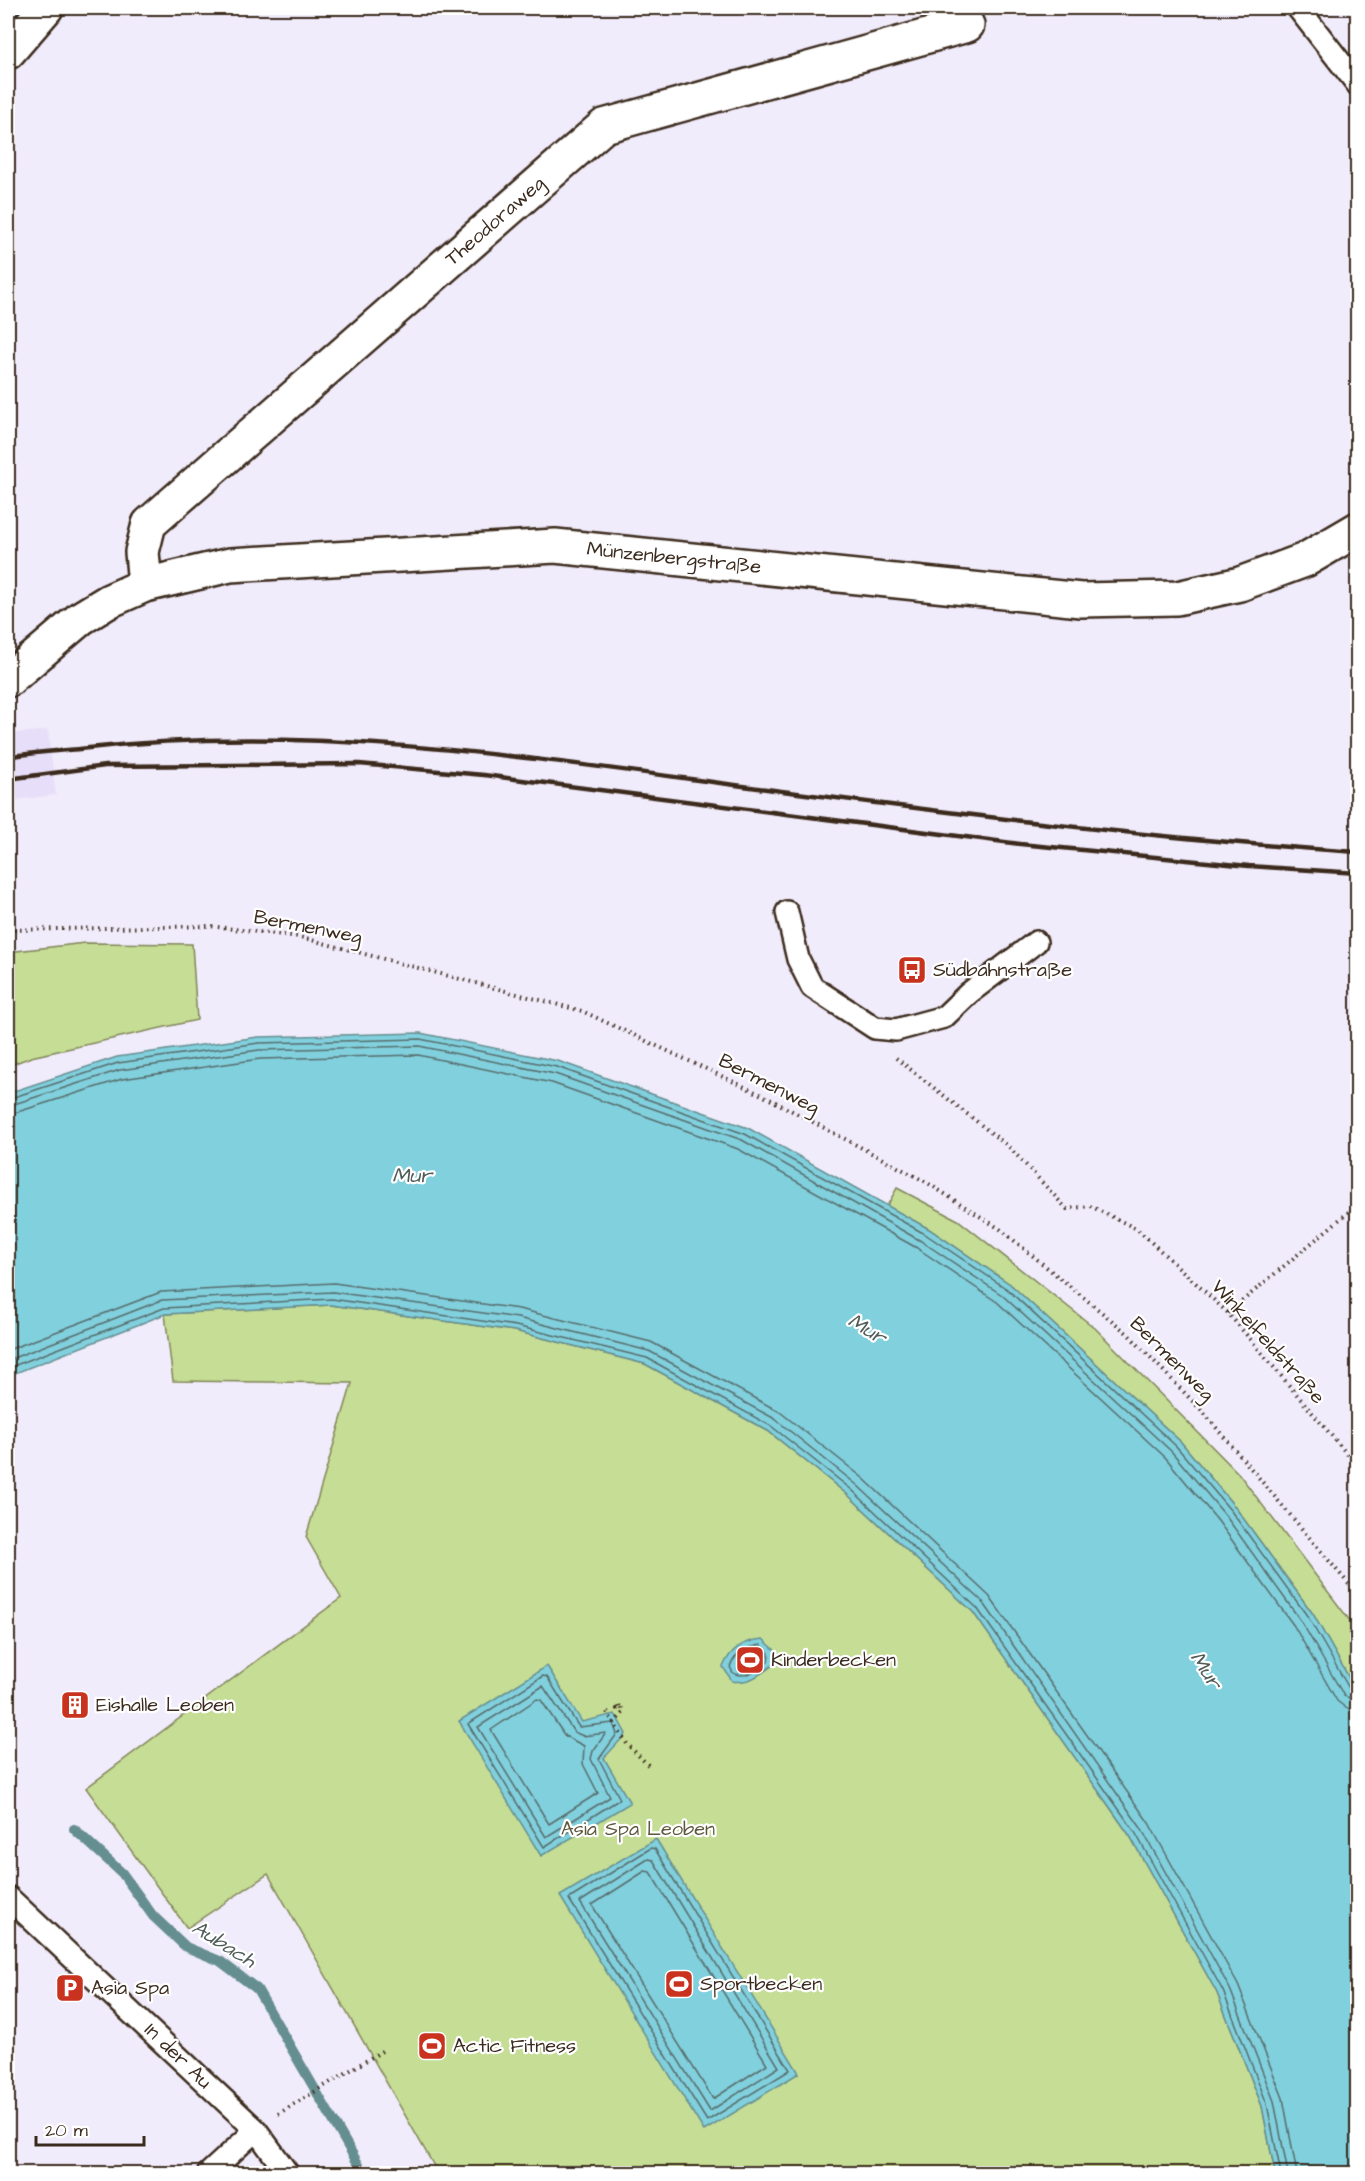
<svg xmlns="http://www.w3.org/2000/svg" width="1365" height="2181" font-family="'Architects Daughter',sans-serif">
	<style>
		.built { fill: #e7dff9 }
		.green { fill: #c5dd94; stroke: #808459; stroke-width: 1.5 }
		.water { fill: #81d0de; stroke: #658e91; stroke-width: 1.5 }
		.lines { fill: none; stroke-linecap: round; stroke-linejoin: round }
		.shore { stroke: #576c6b; stroke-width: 1.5 }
		.stream { stroke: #658e91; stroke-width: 10 }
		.lane-casing { stroke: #3b2a1e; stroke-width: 26 }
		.street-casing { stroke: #3b2a1e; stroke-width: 38 }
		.path { stroke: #3b2a1e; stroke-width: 4; stroke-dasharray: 1.5 4.5; stroke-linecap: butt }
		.lane { stroke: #fff; stroke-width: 21 }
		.street { stroke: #fff; stroke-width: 33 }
		.rail { stroke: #3b2a1e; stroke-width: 4.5 }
		.path-bridge { stroke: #3b2a1e; stroke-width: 4; stroke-dasharray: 1.5 4.5; stroke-linecap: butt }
		.labels { text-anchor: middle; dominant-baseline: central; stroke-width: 4.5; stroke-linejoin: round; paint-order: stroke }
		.street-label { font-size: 20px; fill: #3b2a1e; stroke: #fff }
		.poi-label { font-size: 20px; fill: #3b2a1e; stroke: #fff; text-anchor: start }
		.park-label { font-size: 20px; fill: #5e573c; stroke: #fff }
		.water-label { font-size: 21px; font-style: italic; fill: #505c58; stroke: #fff }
	</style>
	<rect width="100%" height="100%" fill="#f1ecfb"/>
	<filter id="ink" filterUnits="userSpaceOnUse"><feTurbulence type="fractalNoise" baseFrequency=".0167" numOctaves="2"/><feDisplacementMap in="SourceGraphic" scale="12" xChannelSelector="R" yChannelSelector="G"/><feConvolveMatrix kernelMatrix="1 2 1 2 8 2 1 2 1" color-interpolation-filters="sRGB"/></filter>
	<g filter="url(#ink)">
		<path class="built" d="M48,730l8,65 -48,6v-67z"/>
		<path class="green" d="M85,943l107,1 5,76 -166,37 -23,9v-114z
			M897,1188l61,32 137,108 144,146 118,156v62l-44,-78 -78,-107 -54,-65 -171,-158 -81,-55 -42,-23z
			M331,1305l184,26 130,33 123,67 80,64 125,117 157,224 87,157 45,113 13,67h-837l-170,-299 -81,54 -101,-140 255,-190 -35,-61 46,-154 -179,-2 -8,-67z"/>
		<path class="water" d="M420,1033l138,28 190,67 181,101 81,55 171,158 54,65 78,107 44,78v481h-82l-13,-67 -45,-113 -87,-157 -157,-224 -125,-117 -80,-64 -123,-67 -130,-33 -184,-26 -166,9 -157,62v-283l109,-36 141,-20z
			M763,1639l13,12 -2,13c-13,10 -25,20 -42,17l-9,-14c8,-19 21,-26 40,-28z
			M547,1666l35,56 33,-8 11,20 -22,24 26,45 -89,53 -82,-135z
			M656,1839l143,234 -95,58 -144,-235z"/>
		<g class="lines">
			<path class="shore" d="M8,1099l110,-36 141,-20 161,-4 137,28 188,67 180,100 82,55 169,157 55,65 77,106 42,73 8,4
				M8,1106l112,-36 139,-20 160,-4 136,28 187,66 179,101 81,54 169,156 54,64 76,106 43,75 14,5
				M8,1115l114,-36 138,-20 158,-4 134,28 186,66 179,99 80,54 168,155 53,64 76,105 43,75 9,7 12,2
				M8,1350l153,-58 173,-9 185,26 132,33 129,70 83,66 126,118 160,227 89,162 45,113 14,76
				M8,1360l154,-60 171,-8 185,26 131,33 126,68 82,66 126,117 158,226 89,161 44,112 14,73
				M8,1368l156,-60 168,-9 184,27 131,32 124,68 81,64 125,118 158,224 88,159 44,113 14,70
				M761,1645l8,8 -1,9c-11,8 -22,17 -35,11l-3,-6c5,-14 17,-20 31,-22z
				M543,1676l4,1 32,50 34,-4 4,11 -18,25 21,40 -76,48 -76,-123z
				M543,1686l31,46 9,4 23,-3 -13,18 -2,8 19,38 -64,40 -68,-110z
				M537,1699l4,1 24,36 19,10 -1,18 15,29 -49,31 -58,-94z
				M651,1848l4,1 135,221 -83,51 -138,-222z
				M648,1859l5,1 126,207 -69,44 -130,-209z
				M645,1871l5,1 117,192 -54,35 -121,-194z"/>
			<path class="stream" d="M74,1829l48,44 31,43 33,31 34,14 37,28 107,185"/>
			<g class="lane-casing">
				<path id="lane" d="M1298,8l60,77
					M787,912l11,47 14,28 63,41 21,2 48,-13 25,-24 67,-51
					M8,1897l248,233 32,44
					M208,2174l48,-44"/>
			</g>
			<g class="street-casing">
				<path id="street" d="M8,52l38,-44
					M145,585l-3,-33 7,-28 455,-398 363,-101
					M8,680l73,-62 28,-17 36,-16 85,-20 325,-19 526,54 96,-2 63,-14 65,-24 53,-31"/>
			</g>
			<path class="path" d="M8,930l201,-4 91,11 282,74 180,84 164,87 74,47 127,104 76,79 155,183
				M896,1058l113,89 58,62 23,-3 47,23 91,84 130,154
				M1228,1313l130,-109
				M607,1712l20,32 21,21
				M614,1723l10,-11 -3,-5 -4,2 4,2
				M278,2114l104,-63"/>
			<use href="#lane" class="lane"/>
			<use href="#street" class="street"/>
			<path class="rail" d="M8,757c26,-5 54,-6 81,-9 211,-24 422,7 631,35 212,28 424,55 638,69
				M8,779l97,-13 254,-2 125,11 536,69 229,22 109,7"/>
			<path class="path-bridge" d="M619,1706l2,5"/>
		</g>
	</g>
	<defs>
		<g id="bus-square" transform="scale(1.5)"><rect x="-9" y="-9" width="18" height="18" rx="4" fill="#c8321e" stroke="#fff"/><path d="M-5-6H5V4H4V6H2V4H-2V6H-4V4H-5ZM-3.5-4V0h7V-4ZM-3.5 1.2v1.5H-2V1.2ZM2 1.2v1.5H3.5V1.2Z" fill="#fff"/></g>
		<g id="stadium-square" transform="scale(1.5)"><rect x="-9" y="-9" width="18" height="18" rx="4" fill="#c8321e" stroke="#fff"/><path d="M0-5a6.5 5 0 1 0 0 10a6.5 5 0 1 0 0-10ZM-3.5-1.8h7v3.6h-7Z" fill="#fff"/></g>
		<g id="building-square" transform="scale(1.5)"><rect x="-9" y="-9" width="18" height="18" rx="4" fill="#c8321e" stroke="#fff"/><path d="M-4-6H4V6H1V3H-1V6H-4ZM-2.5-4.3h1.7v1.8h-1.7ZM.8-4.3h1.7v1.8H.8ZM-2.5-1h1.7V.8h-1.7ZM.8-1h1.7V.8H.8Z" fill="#fff"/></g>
		<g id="parking-square" transform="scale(1.5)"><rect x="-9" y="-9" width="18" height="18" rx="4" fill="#c8321e" stroke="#fff"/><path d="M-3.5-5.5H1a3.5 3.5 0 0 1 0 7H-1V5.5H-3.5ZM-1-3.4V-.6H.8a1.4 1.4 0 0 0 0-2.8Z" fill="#fff"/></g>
	</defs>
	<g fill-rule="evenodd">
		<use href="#bus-square" x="912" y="970"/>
		<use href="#stadium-square" x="750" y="1660"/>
		<use href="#building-square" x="75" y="1705"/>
		<use href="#stadium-square" x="679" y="1984"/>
		<use href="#parking-square" x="70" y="1988"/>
		<use href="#stadium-square" x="432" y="2046"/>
	</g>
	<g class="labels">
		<g class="street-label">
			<text transform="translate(495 221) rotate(-41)">Theodoraweg</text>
			<text transform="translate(674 558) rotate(6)">Münzenbergstraße</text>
			<text transform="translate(308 927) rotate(11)">Bermenweg</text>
			<text transform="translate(769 1084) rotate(27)">Bermenweg</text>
			<text transform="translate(1268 1342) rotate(48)">Winkelfeldstraße</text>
			<text transform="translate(1172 1359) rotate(45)">Bermenweg</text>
			<text transform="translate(178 2056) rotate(44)">In der Au</text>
		</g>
		<g class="poi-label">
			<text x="933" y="970">Südbahnstraße</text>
			<text x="771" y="1660">Kinderbecken</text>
			<text x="96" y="1705">Eishalle Leoben</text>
			<text x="700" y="1984">Sportbecken</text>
			<text x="91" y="1988">Asia Spa</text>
			<text x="453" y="2046">Actic Fitness</text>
		</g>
		<g class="park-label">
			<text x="638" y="1829">Asia Spa Leoben</text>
		</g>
		<g class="water-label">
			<text x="412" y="1175">Mur</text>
			<text transform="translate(867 1329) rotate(31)">Mur</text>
			<text transform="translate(1206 1670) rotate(57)">Mur</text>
			<text transform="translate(224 1944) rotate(32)">Aubach</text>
		</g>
	</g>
	<rect width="1365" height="2181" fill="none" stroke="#fff" stroke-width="30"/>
	<rect x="15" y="15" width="1335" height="2151" fill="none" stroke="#3b2a1e" stroke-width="2" filter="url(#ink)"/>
	<path d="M36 2136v9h108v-9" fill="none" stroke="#3b2a1e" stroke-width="3"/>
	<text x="45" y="2136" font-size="18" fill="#3b2a1e" stroke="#ffffff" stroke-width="4.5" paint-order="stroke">20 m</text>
</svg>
